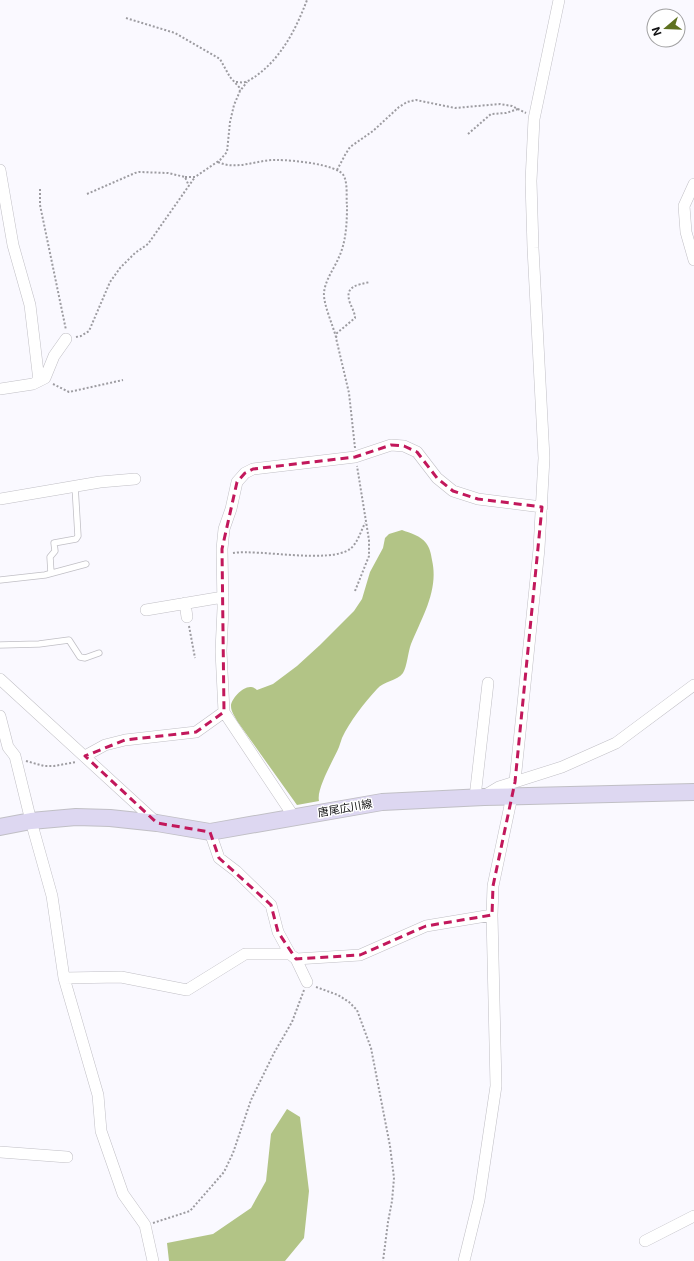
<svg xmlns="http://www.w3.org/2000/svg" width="694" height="1261" font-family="Inter,'Noto Sans JP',sans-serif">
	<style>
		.water { fill: #b2c486 }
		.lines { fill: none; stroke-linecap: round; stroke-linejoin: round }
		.lane-casing { stroke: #c0bfc5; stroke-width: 7 }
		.street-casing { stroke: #c0bfc5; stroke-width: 12 }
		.secondary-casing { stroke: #c0bfc5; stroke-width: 18 }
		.path { stroke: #9d9ca1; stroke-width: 2; stroke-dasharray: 2 2; stroke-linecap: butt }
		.lane { stroke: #fff; stroke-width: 5.5 }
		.street { stroke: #fff; stroke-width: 11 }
		.secondary { stroke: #ddd7f1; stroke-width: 16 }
		.marked { fill: none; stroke: #c2185b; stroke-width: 3; stroke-dasharray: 8 5; stroke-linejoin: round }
		.labels { text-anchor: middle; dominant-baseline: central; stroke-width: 3; stroke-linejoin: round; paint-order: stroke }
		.street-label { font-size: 11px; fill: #111113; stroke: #fff }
	</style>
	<rect width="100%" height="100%" fill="#faf9ff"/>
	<path class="water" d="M402,530c8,3 19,6 24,13 4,5 5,11 6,17 7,30 -10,57 -21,84 -3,8 -4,23 -8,29 -6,8 -19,8 -26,16 -13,14 -27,32 -35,49 -1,3 -2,6 -3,9 -5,12 -23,42 -20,54l-22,4 -60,-84c-2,-5 -6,-9 -6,-15 0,-7 12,-20 20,-19 3,0 4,2 6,3l16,-6 24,-18 23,-21 34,-34 8,-12 8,-27 13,-24 2,-10 4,-4z
		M287,1109l13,8 9,74 -5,47 -19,23h-116l-2,-18 46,-9 38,-26 15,-27 5,-47z"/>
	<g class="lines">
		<g class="lane-casing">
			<path id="lane" d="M51,573l-1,-16 5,-6 -1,-8 22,-4 2,-3 -3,-50
				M0,580l45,-5 41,-11
				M0,645l39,-1 30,-4 11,17 5,1 14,-5"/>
		</g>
		<g class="street-casing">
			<path id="street" d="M0,170l13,75 17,60 9,76
				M694,184l-10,22 2,26 8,28
				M0,389l33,-5 12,-6 9,-22 12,-17
				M0,499l100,-17 35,-3
				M185,603l2,14
				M146,610l77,-13
				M0,679l157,144
				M0,716l8,31 7,9 16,65 21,75 12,82 34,117 3,36 22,63 22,31 8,36
				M85,756l20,-11 20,-5 71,-8 28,-20
				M515,781l24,-232 5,-91 -11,-210 -2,-67 3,-62 25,-119
				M484,796l15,-9 63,-20 54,-24 78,-58
				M475,797l13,-114
				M294,817l-70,-105 -3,-61 2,-43 -1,-59 2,-20 7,-20 6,-27 8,-9 8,-4 102,-12 36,-12 13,1 13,6 20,26 16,13 25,8 64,8
				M210,832l9,26 17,13 35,34 7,27 12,22 6,5 11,23
				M296,959l64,-4 66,-29 66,-11
				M64,978l57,-1 66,13 58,-36h45
				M0,1152l67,5
				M645,1241l49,-25
				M464,1261l15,-61 17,-114 -4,-171 1,-29 19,-90"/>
		</g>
		<g class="secondary-casing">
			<path id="secondary" d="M0,827l31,-6 45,-4 34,1 47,5 53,9 172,-30 102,-5 210,-5"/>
		</g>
		<path class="path" d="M126,18l49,15 45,26 10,18 9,10 1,4
			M236,82c3,0 6,1 9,0 4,-1 8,-4 11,-6 26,-19 40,-47 51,-76
			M468,134l23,-20 15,-1 12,-4
			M218,162c19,9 40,-3 60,-2 13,0 60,4 66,16 4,9 2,21 3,30 0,17 -1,36 -8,51 -5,12 -14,23 -15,36 -1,10 9,33 12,44
			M337,170l8,-15 5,-8 23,-16 26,-24 8,-5 9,-2 39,8 45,-4 12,2 14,7
			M185,177h10l25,-17 7,-8 3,-30 4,-17 6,-14 7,-9
			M40,189v16l26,125
			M87,194l48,-21 4,-1 29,1 17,4 4,9
			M76,337l5,-1 8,-5 21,-49 10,-14 15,-15 13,-9 47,-67
			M53,384l16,8 54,-12
			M355,448l-6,-55 -13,-55 1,-5 18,-15c0,-5 -3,-10 -5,-15 -6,-17 7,-18 20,-21
			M233,553c27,-4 96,11 117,-4 7,-5 11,-18 15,-26
			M355,591l14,-35v-16l-12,-74
			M189,626l6,32
			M26,761l18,5h10l22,-4
			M316,987l22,8 11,7 8,8 14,38 19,98 4,32 -2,23 -4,21 -5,39
			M153,1223l37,-12 34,-39 9,-19 18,-53 23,-47 18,-31 12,-32"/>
		<use href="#lane" class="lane"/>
		<use href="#street" class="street"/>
		<use href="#secondary" class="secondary"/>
	</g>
	<path class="marked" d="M391,445l13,1 13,6 20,26 16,13 25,8 64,8 -27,275 -22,104 -1,29 -66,11 -66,29 -64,4 -18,-27 -7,-27 -52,-47 -9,-26 -53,-9 -72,-67 40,-16 71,-8 28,-20 -2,-163 15,-67 8,-9 8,-4 102,-12z"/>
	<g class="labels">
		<g class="street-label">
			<text transform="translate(345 808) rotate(-10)">唐尾広川線</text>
		</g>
	</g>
	<g transform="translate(666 28) rotate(251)"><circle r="19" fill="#ffffff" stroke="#a0a0a1"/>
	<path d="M0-3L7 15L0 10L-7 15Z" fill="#5e711f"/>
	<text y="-6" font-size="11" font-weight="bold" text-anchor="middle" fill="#111113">N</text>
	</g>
</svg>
